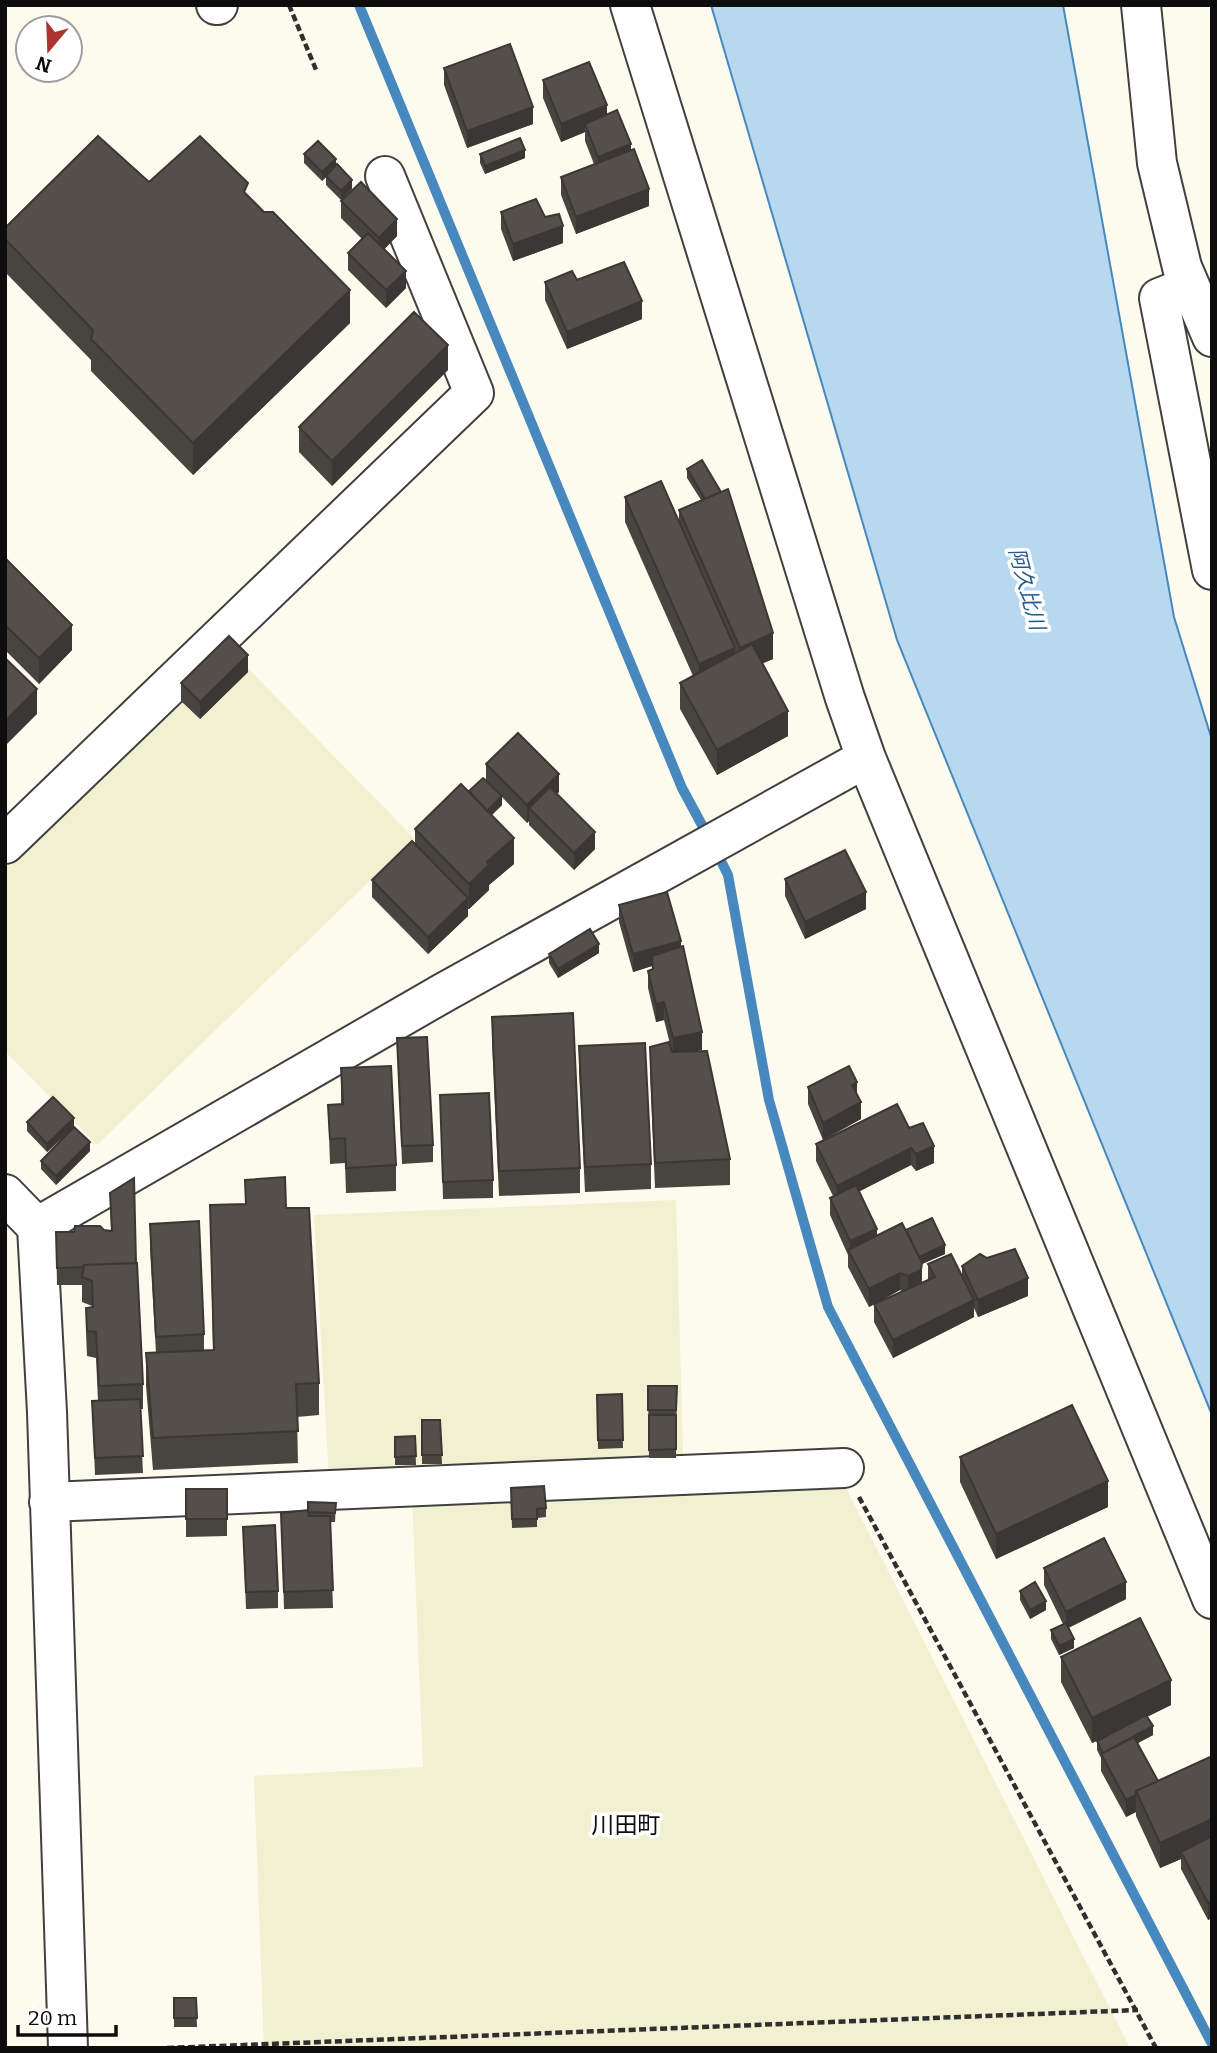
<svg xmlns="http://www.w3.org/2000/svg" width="1217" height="2053" font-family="Bitter,'Noto Sans JP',serif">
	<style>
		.farmland { fill: #f1f0d1 }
		.water { fill: #b8d8ef; stroke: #4789bf; stroke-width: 2 }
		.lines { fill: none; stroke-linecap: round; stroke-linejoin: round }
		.stream { stroke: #4789bf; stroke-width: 10 }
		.minor-casing { stroke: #404040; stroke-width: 42 }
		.path { stroke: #2f2f2f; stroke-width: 4.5; stroke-dasharray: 7 3.5; stroke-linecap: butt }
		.minor { stroke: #fff; stroke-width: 38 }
		.wall { fill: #484440 }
		.shaded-wall { fill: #3b3734 }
		.building { fill: #544f4a; stroke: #3b3734; stroke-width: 2 }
		.labels { text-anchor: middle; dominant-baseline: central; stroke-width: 7; stroke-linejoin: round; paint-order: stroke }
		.water-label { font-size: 21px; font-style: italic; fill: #235b91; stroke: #fff }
		.quarter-label { font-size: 23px; fill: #0d0d0d; stroke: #fff }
	</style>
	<rect width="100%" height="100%" fill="#fdfbee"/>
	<path class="farmland" d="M230,650l184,188 -317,307 -92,-94v-184z
		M676,1200l8,286 157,-8 289,570h-866l-10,-272 169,-9 -11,-271 -82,1 -16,-282z"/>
	<path class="water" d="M711,5h352l111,612 38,123v675l-315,-775z"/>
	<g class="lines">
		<path class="stream" d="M359,5l323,783 27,50
			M716,851l12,24 41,225 59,207 384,737"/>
		<g class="minor-casing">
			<path id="minor" d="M216,5h2
				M630,5l215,693 21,60 346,841
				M1141,5l16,158 25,104 30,70
				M1189,286l-30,12 53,272
				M5,844l469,-451 -89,-217
				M5,1194l32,33
				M49,1502l795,-34
				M68,2048l-21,-636 -10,-185 406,-234 423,-235"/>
		</g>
		<path class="path" d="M289,5l28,67
			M859,1497l297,551
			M167,2048l971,-38"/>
		<use href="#minor" class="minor"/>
	</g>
	<path class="wall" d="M444,68l89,56 -66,24 -23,-63z
		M543,80l64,34 24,36 18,56 -73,28 -15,-39v-18l33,-13 -9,-23v-9l-24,10 -18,-44z
		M304,154l32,12 16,23 -11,11 -15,-15v-8l-4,4 -18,-18z
		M480,154l45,4 -40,16 -5,-11z
		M149,182l99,13 102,128 -157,152 -102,-104v-11l-86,-88v-44z
		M341,201l56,35 -13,13 22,39 -20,20 -38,-38v-17l14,-14 -21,-21z
		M501,212l44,5 18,26 -50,18 -12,-32z
		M577,280l65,39 -75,30 -22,-49v-18z
		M448,370l-116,116 -33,-34v-25z
		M702,460l71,199 -11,4 26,73 -71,39 -37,-66v-26l13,-7 -68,-154v-25l54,25v-12l22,-10 -14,-22v-9z
		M5,558l67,92 -33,34 -34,-34z
		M248,672l-48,47 -19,-18v-18z
		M486,764l73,28 -2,1 38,56 -21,21 -45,-45v-4l-2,2 -25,-26v8l-11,10 23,49 -25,21v5l-20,19h-1v7l-40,38 -56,-57v-17l43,-37v-14l54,-38 17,-10z
		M785,879l81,30 -61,30 -20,-43z
		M619,905l62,41 21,104 -8,1 36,108v26l-75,3 -5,-116v-25l22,5 -8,-32 -8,2 -8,-34v-17l4,-1v-4l-19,6 -14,-50z
		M599,953l-41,25 -9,-15v-9z
		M492,1017l88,151v25l-81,3 -7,-154z
		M397,1038l36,107v17l-31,2z
		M579,1046l72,118v25l-66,3 -6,-121z
		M341,1068l55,97v26l-50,2 -1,-30 -15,1 -2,-59 13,-1z
		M808,1087l49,6 4,26 -38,21 -15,-36z
		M440,1095l53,85v18l-50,1z
		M27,1122l47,5 -27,25 -20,-21z
		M909,1128l25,35 -18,8 -5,-6 -52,26 18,44 29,-4 39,23 -23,10 -1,20 7,-3v-17l34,11v-9l66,30 -50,21 -4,-9v9l-81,41 -19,-36v-18l29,-12 -3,-2 -31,17 -21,-40v-12l-18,-40v-17l3,-2 -17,-35v-17z
		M90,1151l-34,34 -15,-16v-8z
		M245,1180l41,28 33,175v32l-22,2 1,46 -145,7 -7,-84v-33h10l-6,-104v-25l54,110v16h9l-3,-145 35,-1z
		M110,1193l26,70 7,121v25h-3l3,64 -48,2 -3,-74h6l-2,-43 -9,-2 -1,-23v-25l6,-1v-1l-10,-4v-17h-25l-1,-53 55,-2z
		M648,1386h29l-1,72h-27z
		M622,1394l1,54 -25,1 -1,-54z
		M422,1420h18l2,44h-20z
		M415,1436l1,29h-21v-28z
		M960,1457l148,50 -112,52 -36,-77z
		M511,1488l35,20v9l-9,1v9l-25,1z
		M186,1489h41v47l-41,1z
		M336,1503l-1,19h-5l3,86 -49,1 -3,-96 27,-3z
		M243,1527l35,64v17l-32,1z
		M1044,1568l82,31 -58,29 6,20 -15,7 -8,-16v-9l12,-6 -19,-39z
		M1020,1591l26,19 -16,9 -10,-19z
		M1061,1657l110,48 -24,12 6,18 -16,8 21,38 54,-25v162l-4,2 -27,-51v-10l-21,9 -24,-52v-4l-10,5 -25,-46v-13l-4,-8v-9l6,-3 -11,5 -31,-61z
		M174,1998h22l1,29h-23z"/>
	<path class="shaded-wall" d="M607,105v18l-22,1v8l-24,10v-18z
		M533,107v17l-66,24v-17z
		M631,144v17l-33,13v-17z
		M525,150v8l-40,16v-8z
		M336,159v8l-14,14v-9z
		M352,180v9l-11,11v-9z
		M649,189v17l-73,28v-17z
		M397,219v17l-18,19v-17z
		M563,226v17l-50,18v-17z
		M406,271v17l-20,20v-18z
		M350,290v33l-157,152v-32z
		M642,301v18l-75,30v-17z
		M448,345v25l-116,116v-25z
		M72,625v25l-33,34v-26z
		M773,633v26l-33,14v-25z
		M735,648v26l-36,16v-26z
		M248,655v17l-48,47v-17z
		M37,689v25l-32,32v-25z
		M788,711v25l-71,39v-25z
		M559,774v18l-23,22 -7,-6v13l-2,2v-18z
		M502,796v9l-15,15v-9z
		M595,832v17l-21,21v-17z
		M514,838v26l-25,21v5l-20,19v-25l18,-22z
		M866,892v17l-61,30v-17z
		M468,898v18l-40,38v-17z
		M681,941v17l-29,-2v10l-19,6v-18z
		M599,944v9l-41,25v-9z
		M664,1002v18l-8,2v-18z
		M702,1032v18l-29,6v-18z
		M857,1082v17l-5,-14z
		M861,1102v17l-38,21v-17z
		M74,1118v9l-27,25v-8z
		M90,1142v9l-34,34v-9z
		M934,1146v17l-18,8v-17z
		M911,1148v17l-74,38v-17z
		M877,1229v17l-27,7v-12z
		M945,1245v9l-23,10v16l-1,7 -13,7v-18l10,-19z
		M900,1273v17l-31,17v-18z
		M1028,1278v18l-50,21v-17z
		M974,1300v17l-81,41v-18z
		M1108,1481v26l-112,52v-25z
		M1126,1582v17l-60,30v-17z
		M1046,1601v9l-16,9v-9z
		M1074,1639v9l-15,7v-9z
		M1171,1680v25l-79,38v-25z
		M1153,1726v9l-48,26 -2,-8z
		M1136,1795v17l-10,5v-17z
		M1212,1819v25l-31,8v7l-21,9v-25z
		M1212,1900v18l-4,2v-17z"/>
	<path class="building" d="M510,44l23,63 -66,24 -23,-63z
		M589,62l18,43 -46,19 -18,-44z
		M617,110l14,34 -33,13 -13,-33z
		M98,136l51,46 51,-46 48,47 -4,9 20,20h9l77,78 -157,153 -102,-104 2,-9 -88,-91v-11z
		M520,138l5,12 -40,16 -5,-12z
		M318,141l18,18 -14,13 -18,-18z
		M634,149l15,40 -73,28 -15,-40z
		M337,164l15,16 -11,11 -15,-15z
		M361,182l36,37 -18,19 -38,-37z
		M536,199l9,18 14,-3 4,12 -50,18 -12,-32z
		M368,233l38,38 -20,19 -38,-37z
		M624,262l18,39 -75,31 -22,-50 27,-11 5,9z
		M414,312l34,33 -116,116 -33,-34z
		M702,460l19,32 -16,7 -18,-30z
		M661,481l74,167 -36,16 -74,-167z
		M728,489l45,144 -33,15 -61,-138z
		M5,558l67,67 -33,33 -34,-33z
		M229,636l19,19 -48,47 -19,-19z
		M752,644l36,67 -71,39 -37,-67z
		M5,658l32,31 -32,32z
		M518,733l41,41 -32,31 -41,-41z
		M483,778l19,18 -15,15 -18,-20z
		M461,784l53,54 -27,24 2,3 -20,19 -54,-55z
		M550,787l45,45 -21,21 -45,-45z
		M412,841l56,57 -40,39 -56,-57z
		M845,850l21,42 -61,30 -20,-43z
		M667,892l14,49 -48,13 -14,-49z
		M590,929l9,15 -41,25 -9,-15z
		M683,946l19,86 -29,6 -9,-36 -8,2 -8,-33 5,-2 -1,-13z
		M573,1013l7,155 -81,3 -7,-154z
		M427,1037l6,108 -31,1 -5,-108z
		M669,1042l3,10 35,-1 23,108 -75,4 -5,-116z
		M645,1043l6,121 -66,3 -6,-121z
		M391,1066l5,99 -50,3 -1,-30 -15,1 -2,-34 15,-1 -2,-36z
		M849,1066l8,16 -5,3 9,17 -38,21 -15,-36z
		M489,1093l4,87 -50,2 -3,-87z
		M53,1097l21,21 -27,26 -20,-22z
		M897,1104l12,24 14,-5 11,23 -18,8 -5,-6 -74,38 -21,-42z
		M74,1127l16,15 -34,34 -15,-15z
		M285,1177l1,31h23l10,175 -23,1 2,47 -145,7 -7,-85 68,-3 -4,-145 36,-1 -1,-24z
		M134,1178l2,85 -52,2 -1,2 -26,1 -1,-36h18l1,-6h25l4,4 8,1 -2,-38z
		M856,1185l21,44 -27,12 -20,-43z
		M932,1218l13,27 -26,12 -13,-27z
		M199,1221l5,113 -48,3 -6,-113z
		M902,1223l20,40 -1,7 -13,6 -8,-3 -31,16 -21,-39z
		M1015,1249l13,29 -50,22 -16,-34 18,-12 7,4z
		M951,1254l23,46 -81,40 -19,-36 61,-27 -7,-13z
		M137,1263l6,121 -44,2 -3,-54 -9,-1 -1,-23 7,-1 -1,-26 -10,-4 2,-12z
		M648,1386h29l-1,24h-28z
		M622,1394l1,46h-25l-1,-45z
		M140,1399l3,57 -48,2 -3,-57z
		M1072,1405l36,76 -112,53 -36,-77z
		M649,1415h27v34l-27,1z
		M422,1420h18l2,35h-20z
		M415,1436l1,20 -21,1v-20z
		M544,1486l2,22 -9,1v10h-25l-1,-31z
		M186,1489h41v30h-41z
		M308,1502l28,1 -1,10 -27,-1z
		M308,1510l1,6h21l3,74 -49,2 -3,-79z
		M275,1525l3,66 -32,1 -3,-65z
		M1104,1538l22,44 -60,30 -22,-44z
		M1035,1582l11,19 -16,9 -10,-19z
		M1140,1618l31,62 -79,38 -31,-61z
		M1066,1623l8,16 -15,7 -8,-16z
		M1146,1715l7,11 -50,27 -6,-12z
		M1134,1737l24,44 -22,10v4l-10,5 -25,-46z
		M1212,1756v63l-52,24 -24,-52z
		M1212,1836v64l-4,3 -27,-51z
		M174,1998h22l1,20h-23z"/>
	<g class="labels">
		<g class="water-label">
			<text transform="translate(1027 589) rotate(75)">阿久比川</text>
		</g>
		<g class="quarter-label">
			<text x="626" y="1825">川田町</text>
		</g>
	</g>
	<rect width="1217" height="2053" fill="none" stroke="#0d0d0d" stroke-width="14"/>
	<g transform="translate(49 49) rotate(199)"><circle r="33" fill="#ffffff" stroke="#9e9e9e" stroke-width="2"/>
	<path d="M0-5L12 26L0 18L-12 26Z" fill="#ae3434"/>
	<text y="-10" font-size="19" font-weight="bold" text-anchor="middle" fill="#0d0d0d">N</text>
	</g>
	<path d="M18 2025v10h98v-10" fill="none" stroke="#0d0d0d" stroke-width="3.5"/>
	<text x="28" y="2025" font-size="21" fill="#0d0d0d" stroke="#ffffff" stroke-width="5" paint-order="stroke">20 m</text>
</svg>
